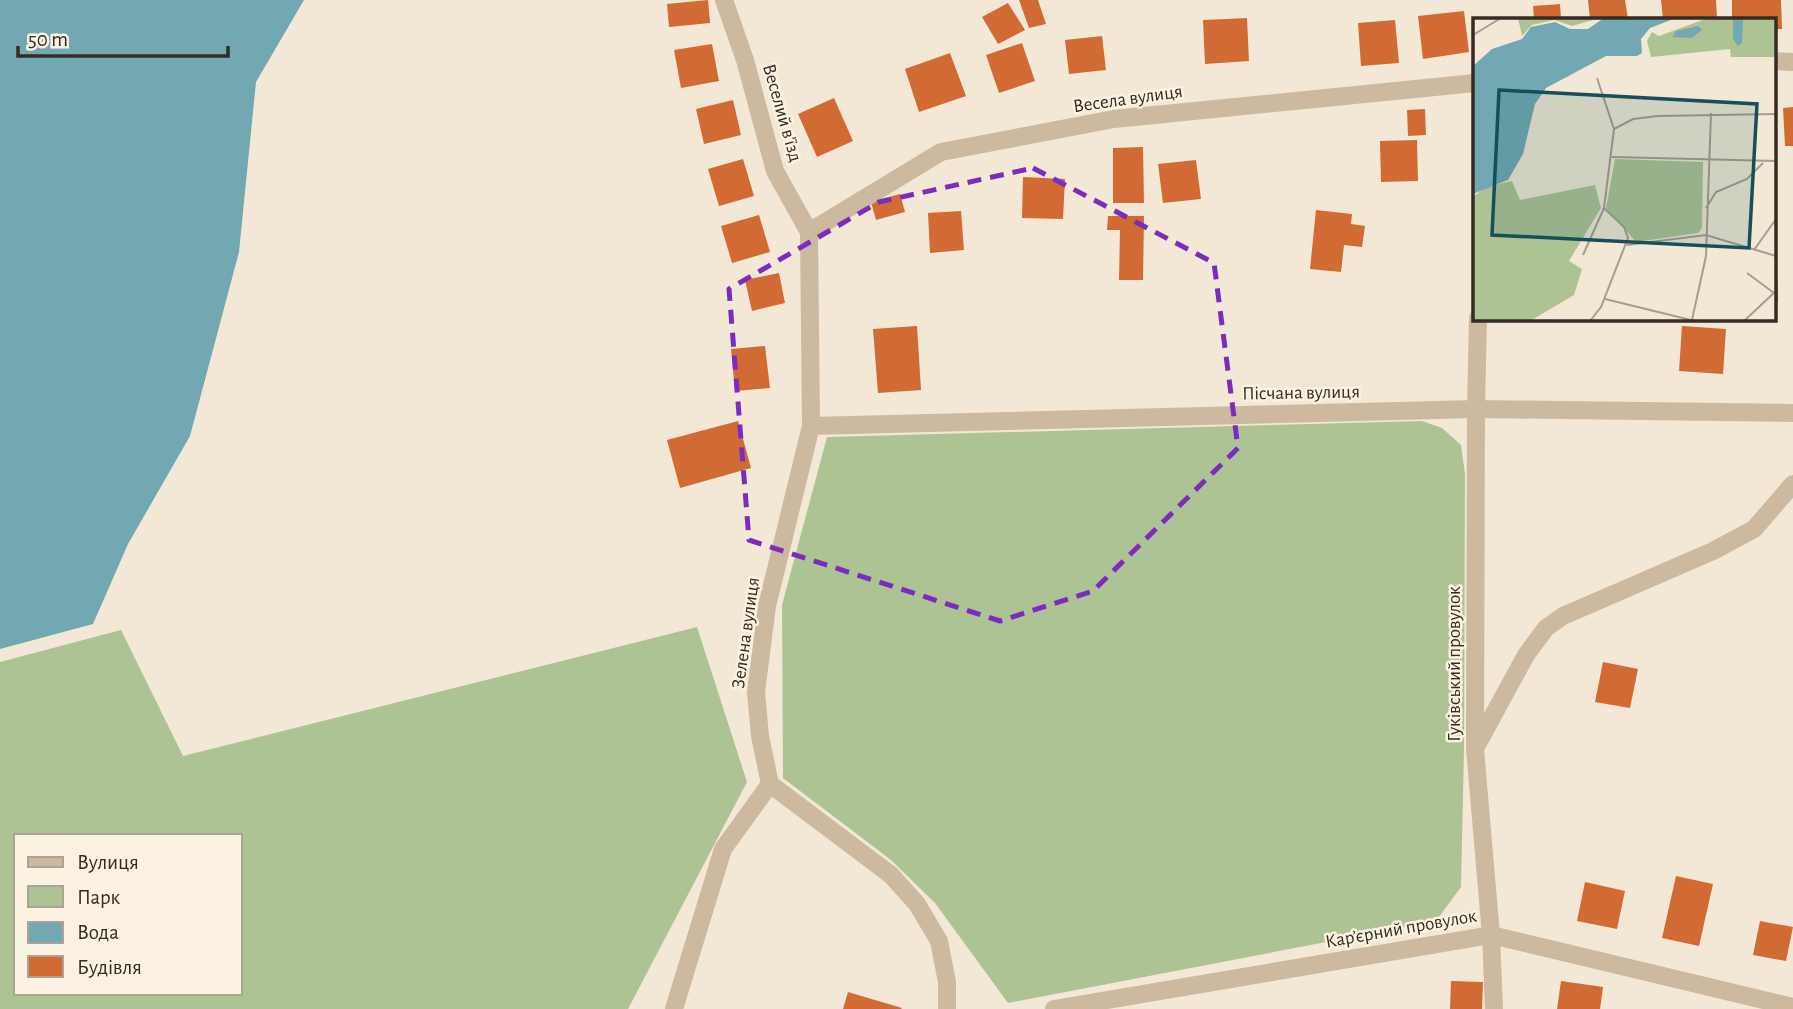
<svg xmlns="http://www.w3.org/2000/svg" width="1793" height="1009" font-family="'Alegreya Sans',sans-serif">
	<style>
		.green { fill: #aec394; fill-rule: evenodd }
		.water { fill: #71a8b2 }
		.building { fill: #d26b33 }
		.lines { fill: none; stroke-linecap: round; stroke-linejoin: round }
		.minor { stroke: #ccb9a0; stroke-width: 18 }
		.marked { fill: none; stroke: #7b2cbf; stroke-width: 5; stroke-dasharray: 14 9; stroke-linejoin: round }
		.labels { text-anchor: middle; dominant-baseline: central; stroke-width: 5; stroke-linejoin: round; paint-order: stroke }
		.street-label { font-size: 19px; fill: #352b24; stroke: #fbf2e1 }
		.inset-road { fill: none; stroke: #a79c8e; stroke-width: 2 }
		.view { fill: #164e59; fill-opacity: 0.15; stroke: #164e59; stroke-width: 3.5 }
		.inset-edge { fill: none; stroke: #352b24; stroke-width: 3.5 }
	</style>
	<rect width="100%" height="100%" fill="#f3e8d5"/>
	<path class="green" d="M1422,421l20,7 19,17 4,29 -1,275 -3,138 -25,34 -428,82 -73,-100 -44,-43 -108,-82 -1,-173 45,-168z
		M697,627l50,155 -119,227h-628v-347l121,-32 62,126zM16,836h224v157h-224z"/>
	<path class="water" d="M0,0h304l-48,82 -17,170 -49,184 -62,108 -35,80 -93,25z"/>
	<path class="building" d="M708,0l2,23 -41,4 -2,-23z
		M1019,0h19l8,24 -17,4z
		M1588,0h37l3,19h-38z
		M1661,0h55l1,17 -13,2h-41z
		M1732,0h49l1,29h-8v-10h-42z
		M1008,3l17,27 -27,14 -16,-27z
		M1560,4l1,15h-27l-1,-13z
		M1464,11l5,41 -46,7 -5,-43z
		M1247,18l2,43 -44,3 -2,-44z
		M1395,20l4,43 -38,3 -3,-43z
		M1102,36l4,34 -37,4 -4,-34z
		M1022,43l13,38 -36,12 -13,-38z
		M712,44l7,37 -38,7 -7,-38z
		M950,53l16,43 -47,16 -14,-43z
		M834,98l19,43 -36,16 -19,-43z
		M733,100l8,35 -37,9 -8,-35z
		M1793,107v39h-8l-2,-38z
		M1425,109l1,26 -18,1 -1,-26z
		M1417,140l1,41 -37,1 -1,-41z
		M1143,147l1,56h-31v-55z
		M743,159l11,37 -35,10 -11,-37z
		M1196,160l5,39 -38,4 -5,-39z
		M1023,177l42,2 -2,40 -41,-1z
		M900,194l5,18 -29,8 -5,-18z
		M1316,210l36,4 -1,10 14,2 -3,21 -18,-2 -3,27 -31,-3z
		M961,211l3,39 -34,3 -2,-40z
		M759,215l11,37 -38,11 -11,-37z
		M1108,216h36l-1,64h-24l1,-50h-13z
		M1774,271h3l1,31h-4z
		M779,273l6,30 -33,8 -7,-31z
		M917,326l4,64 -43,3 -5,-64z
		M1682,326l44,3 -3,45 -44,-3z
		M765,346l5,42 -35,3 -4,-42z
		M738,421l13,47 -71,20 -13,-48z
		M1603,662l35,7 -8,39 -35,-6z
		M1676,876l37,8 -14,62 -37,-8z
		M1585,882l40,9 -8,38 -40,-8z
		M1760,921l33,6 -7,34 -33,-6z
		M1451,981l32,1 -1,27h-32z
		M1561,981l42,6 -3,22h-43z
		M848,992l54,16 -1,1h-58z"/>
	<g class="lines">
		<path class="minor" d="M724,0l21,60 30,111 34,61 2,194 -44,180 -11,86 4,44 10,48 121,91 26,29 22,37 8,41v27
			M1774,61l19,1
			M809,232l132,-80 173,-33 361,-36
			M1478,318l-2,91 -1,340 16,186 3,74
			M811,426l665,-17 317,4
			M1477,745l49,-90 20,-27 17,-12 150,-65 41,-22 39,-45
			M674,1009l49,-160 47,-65
			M1054,1009l437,-74 302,72"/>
	</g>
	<path class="marked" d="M1033,168l181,95 24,185 -145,143 -93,30 -251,-81 -20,-251 150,-87z"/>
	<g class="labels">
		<g class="street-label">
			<text transform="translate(1128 99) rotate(-8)">Весела вулиця</text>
			<text transform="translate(782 113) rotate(74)">Веселий в’їзд</text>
			<text transform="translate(1301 393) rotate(-1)">Пісчана вулиця</text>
			<text transform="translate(746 633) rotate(-82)">Зелена вулиця</text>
			<text transform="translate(1454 664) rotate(-90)">Гуківський провулок</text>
			<text transform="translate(1401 929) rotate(-10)">Кар’єрний провулок</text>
		</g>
	</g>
	<g transform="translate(1473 18)">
		<rect width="303" height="303" fill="#f3e8d5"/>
		<path d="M45,0h82l-28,8 -18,-6 -22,5 -10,11zM235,0h68v39h-45l-1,-8 -79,8 -4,-16 5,-9 7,4zM142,141l88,3 -1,66 -4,5 -62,9 -30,-34zM39,163l8,19 75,-15 6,23 -32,53 13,8 -8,26 -44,26h-57v-124l13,-10z" fill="#aec394"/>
		<path d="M131,0h72l-26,10 -9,11 1,14 -5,3h-31l-60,32 -11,16 -12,50 -15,26 -35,14v-128l19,-17 30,-10 9,-12 24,-5 15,7h18zM260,0l10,2 -1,23 -4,3 -5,-7zM225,8l4,4 -10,8 -20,-1 4,-6z" fill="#71a8b2"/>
		<path class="inset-road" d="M0,17l28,-17M141,111l19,-10 25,-3 118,-2M139,139l164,4M233,190l10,-16 31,-13 16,-16M154,227l79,-10 70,21M281,232l22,-31M110,237l21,-47M274,255l27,20M132,281l90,22M219,302l14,-64 5,-143M117,303l11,-14 27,-69 -4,-11 -20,-19 10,-79 -17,-51M271,303l32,-30"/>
		<path class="view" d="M26,72l258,14 -8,144 -257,-13z"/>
		<rect width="303" height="303" class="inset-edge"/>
	</g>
	<rect x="14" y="834" width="228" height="161" fill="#fbf2e1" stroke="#aca295" stroke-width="2"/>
	<rect x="28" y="857" width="35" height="10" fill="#ccb9a0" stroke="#aca295" stroke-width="2"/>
	<text x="77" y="869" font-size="21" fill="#352b24">Вулиця</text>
	<rect x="28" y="886" width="35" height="21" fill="#aec394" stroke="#aca295" stroke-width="2"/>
	<text x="77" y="904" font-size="21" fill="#352b24">Парк</text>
	<rect x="28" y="922" width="35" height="21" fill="#71a8b2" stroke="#aca295" stroke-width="2"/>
	<text x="77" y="939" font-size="21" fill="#352b24">Вода</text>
	<rect x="28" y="956" width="35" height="21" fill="#d26b33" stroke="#aca295" stroke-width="2"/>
	<text x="77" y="974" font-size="21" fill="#352b24">Будівля</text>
	<path d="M18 46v10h210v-10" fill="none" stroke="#352b24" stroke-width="3.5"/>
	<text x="28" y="46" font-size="21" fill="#352b24" stroke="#fbf2e1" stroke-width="5" paint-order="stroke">50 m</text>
</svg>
